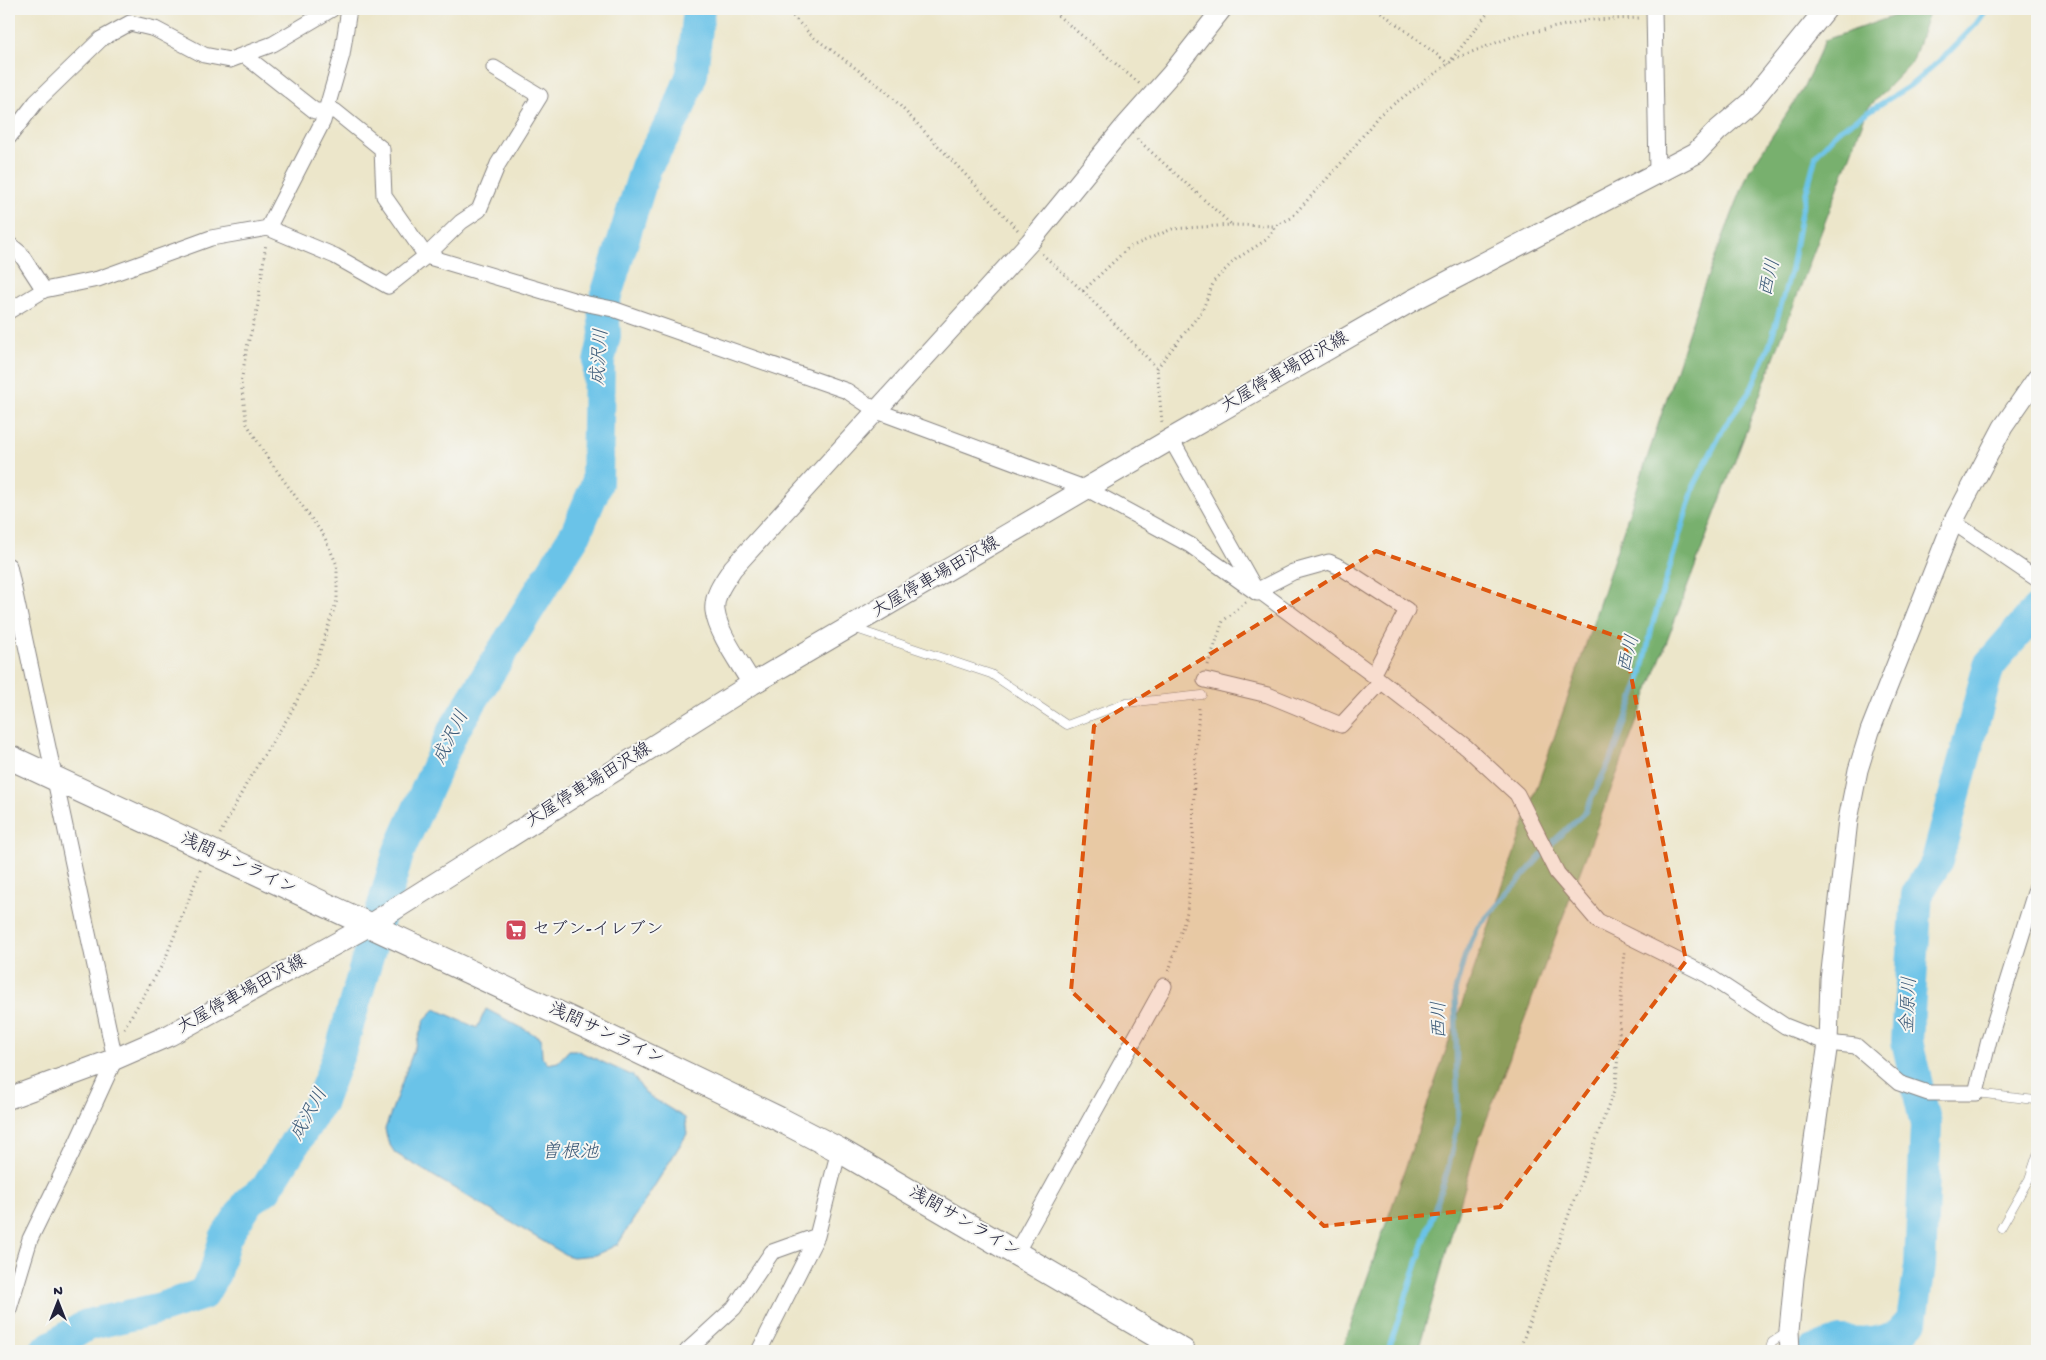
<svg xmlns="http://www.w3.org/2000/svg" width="2046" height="1360" font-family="'Gochi Hand','Klee One',sans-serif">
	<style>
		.forest { fill: #78b06e; stroke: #4d6954 }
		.water { fill: #6bc3e8; stroke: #467292 }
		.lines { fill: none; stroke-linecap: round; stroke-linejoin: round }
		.stream { stroke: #6bc3e8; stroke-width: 5.5 }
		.river { stroke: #6bc3e8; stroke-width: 32 }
		.service-casing { stroke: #878482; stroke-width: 9 }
		.minor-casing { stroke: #878482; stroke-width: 17 }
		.tertiary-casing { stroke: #878482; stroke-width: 21 }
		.secondary-casing { stroke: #878482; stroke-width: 23 }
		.primary-casing { stroke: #878482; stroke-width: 26 }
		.path { stroke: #878482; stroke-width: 3; stroke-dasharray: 1 4; stroke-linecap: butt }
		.service { stroke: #fff; stroke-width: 8 }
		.minor { stroke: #fff; stroke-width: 15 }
		.tertiary { stroke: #fff; stroke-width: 19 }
		.secondary { stroke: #fff; stroke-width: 21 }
		.primary { stroke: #fff; stroke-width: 24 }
		.marked { fill: #de560e; fill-opacity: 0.2; stroke: #de560e; stroke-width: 4; stroke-dasharray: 10 6; stroke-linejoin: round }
		.labels { text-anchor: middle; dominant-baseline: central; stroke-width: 4; stroke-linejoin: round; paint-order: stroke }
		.street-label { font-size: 18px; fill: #22223b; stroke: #f6f6f2 }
		.poi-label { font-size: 18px; fill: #22223b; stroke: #f6f6f2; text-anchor: start }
		.water-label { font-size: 19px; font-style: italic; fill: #3c5a78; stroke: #f6f6f2 }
	</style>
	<rect width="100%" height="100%" fill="#f6f6f2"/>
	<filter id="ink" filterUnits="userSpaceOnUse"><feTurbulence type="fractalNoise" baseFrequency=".02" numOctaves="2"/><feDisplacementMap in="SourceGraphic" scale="10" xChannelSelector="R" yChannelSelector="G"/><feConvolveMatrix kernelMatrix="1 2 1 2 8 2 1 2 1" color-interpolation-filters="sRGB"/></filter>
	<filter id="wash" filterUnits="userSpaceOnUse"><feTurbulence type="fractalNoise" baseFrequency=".0096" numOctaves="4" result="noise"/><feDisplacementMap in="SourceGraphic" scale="20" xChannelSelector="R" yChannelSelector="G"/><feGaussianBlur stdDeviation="1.12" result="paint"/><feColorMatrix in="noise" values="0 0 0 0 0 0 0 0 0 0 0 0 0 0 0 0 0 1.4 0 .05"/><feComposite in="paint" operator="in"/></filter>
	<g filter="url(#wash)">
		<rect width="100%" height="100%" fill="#ece6ca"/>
		<path class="forest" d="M1914,9h16l-17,52 -45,47 -391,1037 -59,206h-76l233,-674 128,-389 46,-117 54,-82 22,-49z"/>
		<path class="water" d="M435,1009l42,19 9,-19 55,29 1,19 6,7 10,-2 11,-12h7l57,26 13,18 39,24 2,16 -69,110 -22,11 -23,2 -7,-2 -171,-102 -7,-11 -3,-13 40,-110z"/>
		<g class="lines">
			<path class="stream" d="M1388,1351l60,-182 10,-46 -3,-132 10,-36 13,-28 77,-87 30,-28 30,-62 27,-77 10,-47 42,-140 30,-59 26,-36 20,-47 21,-74 10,-57 15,-58 23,-25 72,-45 35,-30 30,-31 11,-15"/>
			<path class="river" d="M45,1351l42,-26 74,-17 42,-14 12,-21 10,-35 25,-38 16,-11 55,-88 20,-52 58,-198 54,-120 123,-198 21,-50 2,-121 6,-27 -2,-30 43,-138 31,-54 15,-39 7,-65
				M1814,1351l26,-9 34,1 24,-7 14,-15 8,-55 6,-141 -19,-84 10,-147 20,-33 52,-196 48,-55"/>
		</g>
	</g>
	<g filter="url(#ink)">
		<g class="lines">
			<g class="service-casing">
				<path id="service" d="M853,628l138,46 76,51 59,-22 76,-8
					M1976,1093l59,7 2,3
					M2001,1228l28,-49 8,-24
					M1769,1351l3,-9 15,-10"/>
			</g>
			<g class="minor-casing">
				<path id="minor" d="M1654,9l3,163
					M244,55l71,56h20l47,38 2,47 42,60 157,47 30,6 234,82 30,20 210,78 103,56 67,48
					M9,137l27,-35 65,-63 29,-16 25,6 49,26 26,5 43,-16 59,-35
					M268,228l55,-107 19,-66 7,-46
					M9,244l11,9 24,37
					M9,311l35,-21 54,-11 113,-41 57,-10 67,28 53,30 38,-30 35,-34 18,-12 19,-46 42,-68 -46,-28
					M1171,439l83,148
					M1953,522l84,57
					M9,566l106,493 -43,94 -42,86 -21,70
					M1258,590l115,85 93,72 51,47 40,79 41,48 109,54 78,51 43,17 28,3 43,37 29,10h48l13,-53 48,-154
					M1258,590l35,-18 36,-10 13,6 65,42 -34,65
					M1205,680l63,15 73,30 40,-43
					M1016,1253l148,-267
					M687,1351l47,-43 38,-56 45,-16
					M759,1351l58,-115 22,-86"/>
			</g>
			<g class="tertiary-casing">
				<path id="tertiary" d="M752,684c-11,-20 -34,-50 -37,-73 -2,-16 10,-31 18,-43l297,-326 94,-115 47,-53 51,-65
					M1790,1351l-1,-20 5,-53 34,-235 2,-63 18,-160 10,-50 12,-39 83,-209 50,-95 34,-49"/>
			</g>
			<g class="secondary-casing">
				<path id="secondary" d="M9,1098l106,-39 55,-24 198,-109 384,-242 419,-245 242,-139 283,-147 21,-22 33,-28 76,-94"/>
			</g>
			<g class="primary-casing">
				<path id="primary" d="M9,757l585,273 185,89 60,31 344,201"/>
			</g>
			<path class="path" d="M786,9l25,26 75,56 132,139
				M1050,9l90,75
				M1377,9l72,55
				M1452,59l39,-50
				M1137,139l95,86
				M1042,254l41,37 74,77 5,54
				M1083,291l45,-43 44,-19 60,-4 43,1 16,-8 52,-57 36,-46 77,-57 58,-22 75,-16 50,-2
				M1157,368l45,-57 12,-30 22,-22 30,-19 9,-13
				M1208,665l15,-44 23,-19
				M220,834l30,-57 39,-61 27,-53 21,-63v-35l-13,-29 -57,-79 -20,-33 -6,-41 6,-36 10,-37 9,-67
				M1169,971l18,-59 6,-60 1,-75 5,-69
				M124,1028l40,-66 37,-94
				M1519,1351l97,-266 8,-135"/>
			<use href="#service" class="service"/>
			<use href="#minor" class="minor"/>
			<use href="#tertiary" class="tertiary"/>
			<use href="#secondary" class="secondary"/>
			<use href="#primary" class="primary"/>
		</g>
	</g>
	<path class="marked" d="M1376,551l248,88 62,322 -186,246 -176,19 -253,-235 23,-265z"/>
	<defs>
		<g id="supermarket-square" transform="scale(1.125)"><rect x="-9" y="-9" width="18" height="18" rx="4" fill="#d1495b" stroke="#f6f6f2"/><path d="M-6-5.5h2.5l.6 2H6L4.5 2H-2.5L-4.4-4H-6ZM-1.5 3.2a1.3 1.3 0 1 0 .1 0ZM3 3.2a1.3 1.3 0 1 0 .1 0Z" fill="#fff"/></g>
	</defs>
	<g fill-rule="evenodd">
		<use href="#supermarket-square" x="516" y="930"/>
	</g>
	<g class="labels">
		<g class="street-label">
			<text transform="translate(1285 373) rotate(-30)">大屋停車場田沢線</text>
			<text transform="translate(936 578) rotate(-30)">大屋停車場田沢線</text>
			<text transform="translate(589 786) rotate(-32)">大屋停車場田沢線</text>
			<text transform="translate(238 865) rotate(25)">浅間サンライン</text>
			<text transform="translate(242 995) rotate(-29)">大屋停車場田沢線</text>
			<text transform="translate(606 1035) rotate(25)">浅間サンライン</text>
			<text transform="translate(964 1223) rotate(30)">浅間サンライン</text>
		</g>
		<g class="poi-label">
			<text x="532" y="930">セブン-イレブン</text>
		</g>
		<g class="water-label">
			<text transform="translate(1771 278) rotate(-77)">西川</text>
			<text transform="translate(601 357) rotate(-86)">成沢川</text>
			<text transform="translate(1630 654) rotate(-76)">西川</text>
			<text transform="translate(452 738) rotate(-63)">成沢川</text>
			<text transform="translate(1910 1005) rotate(-87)">金原川</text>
			<text transform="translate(1441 1020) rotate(-91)">西川</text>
			<text transform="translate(310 1115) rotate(-61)">成沢川</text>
			<text x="570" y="1153">曽根池</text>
		</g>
	</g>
	<rect width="2046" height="1360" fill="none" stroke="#f6f6f2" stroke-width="30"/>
	<g transform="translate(58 1302)" stroke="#f6f6f2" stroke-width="4" paint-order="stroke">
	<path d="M0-4L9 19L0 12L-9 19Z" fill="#22223b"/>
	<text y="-8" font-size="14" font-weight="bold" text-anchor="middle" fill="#22223b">N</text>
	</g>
</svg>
